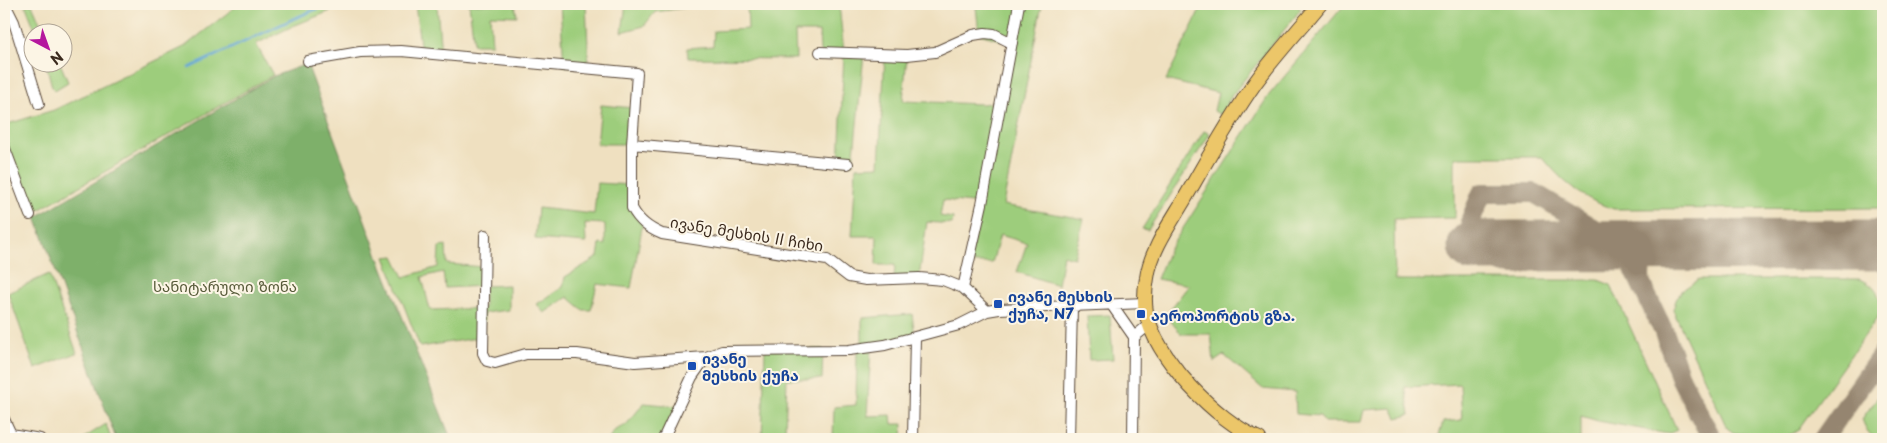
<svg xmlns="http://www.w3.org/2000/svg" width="1887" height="443" font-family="'Playpen Sans','Noto Sans Georgian',sans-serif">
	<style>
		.green { fill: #9dcd7b; stroke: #6c7c4c; fill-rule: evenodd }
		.forest { fill: #7eb06b; stroke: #5c6d44 }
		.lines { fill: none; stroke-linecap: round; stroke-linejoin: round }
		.stream { stroke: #5fa4d4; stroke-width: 2.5 }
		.taxiway { stroke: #95856f; stroke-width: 20 }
		.runway { stroke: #95856f; stroke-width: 51 }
		.minor-casing { stroke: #564536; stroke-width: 12 }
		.highway-casing { stroke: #564536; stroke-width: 16 }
		.minor { stroke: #fff; stroke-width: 10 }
		.highway { stroke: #ecc669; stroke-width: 14 }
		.transit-dot { fill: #1a4fb4; stroke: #fcf5e5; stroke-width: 2 }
		.labels { text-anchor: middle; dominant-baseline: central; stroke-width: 4; stroke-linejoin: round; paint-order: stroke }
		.street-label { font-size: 15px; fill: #3b2a1e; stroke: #fcf5e5 }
		.park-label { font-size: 15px; fill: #585b3a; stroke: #fcf5e5 }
		.transit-label { font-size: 15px; font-weight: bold; fill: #164399; stroke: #fcf5e5; text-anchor: start }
	</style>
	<rect width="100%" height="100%" fill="#fcf5e5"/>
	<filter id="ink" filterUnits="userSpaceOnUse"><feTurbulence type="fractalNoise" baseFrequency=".02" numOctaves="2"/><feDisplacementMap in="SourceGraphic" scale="10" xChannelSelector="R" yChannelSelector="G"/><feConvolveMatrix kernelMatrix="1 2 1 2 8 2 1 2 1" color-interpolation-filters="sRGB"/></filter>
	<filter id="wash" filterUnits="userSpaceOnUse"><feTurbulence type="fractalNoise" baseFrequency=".0096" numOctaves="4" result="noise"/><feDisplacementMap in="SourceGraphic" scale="20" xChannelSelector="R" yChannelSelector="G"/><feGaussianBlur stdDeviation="1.12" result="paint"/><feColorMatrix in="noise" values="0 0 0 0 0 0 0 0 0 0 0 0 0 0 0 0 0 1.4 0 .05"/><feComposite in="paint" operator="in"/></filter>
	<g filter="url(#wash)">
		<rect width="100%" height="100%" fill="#efe0c0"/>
		<path class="green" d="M25,4h7l12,28h-8z
			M239,4h109l-55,22 -37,18 17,31 -243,140 -22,-56 -4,1v-35l50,-15 130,-63z
			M415,4h22l4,51 -20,-2z
			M469,4h46l2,12 -27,-1 2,29h-18z
			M560,4h26l3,65 -25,-3z
			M626,4h58v4l-29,4 -11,14 -22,6z
			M747,4h92l5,49 20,1 -11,110 -14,-1 5,-110 -24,-1 -1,-20h-24l1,27 -108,-1 -1,-10 26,-2 1,-15 34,-2z
			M1019,4h23l-39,201 81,14 -10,39 -11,-3 -5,30 -41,-13 10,-29 -27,-8 -8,28h-23l12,-59 -38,-4 -3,16 13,2 -1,6 -25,-2 -8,56 -25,1 1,-14h-19l1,-29h-25l4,-69 23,-1 6,-112 22,1 -4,46 79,3 19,-2 11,-59 -33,-9 -3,-27 42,-1z
			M1203,4h69l4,2 3,-2h15l7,5 -69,86 -11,20 -7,-4 4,-18 -52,-13z
			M1345,4h538v204l-269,1c-32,-10 -50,-26 -72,-52h-87v61l-61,1 1,61h203l13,5 66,145 -9,4 -70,-13 -17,-5v23h-143l5,-17 19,-2 -2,-36 -55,3 5,28 -13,3 -5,-10 -28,2 -3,12h-37l-4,-6 -24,-2 -1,-22 -32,-3 -39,-34 -10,7 -3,-28h-30l-15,-19 23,-30 -32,-6 12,-29 100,-155z
			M46,63h14l8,19 -13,8 -3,-3z
			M601,105l33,3 -2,36h-35z
			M1204,131l6,3 -62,96 -6,-1z
			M597,183l35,2v23l11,14 -12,66 -34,-4 -6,26h-8l-15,-13 -24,16 -7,-9 26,-17 2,-10 33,-20 2,-13 5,1v-21l-20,-1 1,20 -51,-4 3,-31 56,6z
			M446,246l1,18 37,3v19l25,-1v25l-25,3 -1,24 -63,10 -35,-90 9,-1 10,21 34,-10 1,-20zM443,272l2,16 39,-2v22l-54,2 -8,-33z
			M49,274l28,79 -42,16 -27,-76z
			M1699,279h161c16,6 25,21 18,38l-81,114 -13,7 -50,-5 -7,-5 -54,-118 3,-10 5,-9z
			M912,314l3,23 -44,10 -4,69 24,-1 1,9h11l-1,13 -69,2 1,-32 22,-2 1,-57 5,-1v-29z
			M1110,315l3,44 -24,1 -2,-44z
			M765,349h58l-1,30h-35l-2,52 7,6v2h-30z
			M1883,390v49c-13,0 -17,-9 -21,-20z
			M644,403l33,3 -14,33h-54l6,-9 11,-5z
			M106,424l5,15h-26l-1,-1z"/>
		<path class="forest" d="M307,64l73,197 71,178h-335l-80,-222 238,-141z"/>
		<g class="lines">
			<path class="stream" d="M189,68l106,-50 34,-14"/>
			<path class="taxiway" d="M1862,245l13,2 8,4
				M1550,246c-7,6 -13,13 -22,16 -17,8 -40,-1 -48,-17 -5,-8 -7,-18 -9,-26l11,-26h52l89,53 41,86 17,47 31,60
				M1641,283c-3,-15 2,-32 18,-36 8,-2 17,-1 25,-1
				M1823,439l60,-86"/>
			<path class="runway" d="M1473,246l410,-1"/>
		</g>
	</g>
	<g filter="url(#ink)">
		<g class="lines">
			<g class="minor-casing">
				<path id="minor" d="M5,4l9,18 25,82
					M820,52l87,3 28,-3 38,-17 12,-2 9,1 18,9
					M308,61l52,-9 41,-1 236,22 -5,71v64c7,13 16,20 30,26l165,26 22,17 17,3 53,-2 24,2 20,8 24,23
					M632,144l216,20
					M4,146l26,69
					M485,235l-2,118 4,8 8,2 31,-9h51l58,8 71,-5
					M963,288l19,-84 37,-200
					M1111,304l23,33
					M4,419l7,15
					M4,438l7,-4 29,5
					M663,439l29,-62 14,-20 16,-6 127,-1 36,-5 74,-20 28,-14 12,-2 146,-6
					M913,439l2,-102
					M1069,439l3,-132
					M1133,439l1,-102 16,-13"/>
			</g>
			<g class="highway-casing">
				<path id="highway" d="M1259,439c-43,-19 -103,-80 -113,-127 -2,-11 -1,-23 1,-34 3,-26 24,-56 37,-78 23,-40 45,-80 71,-117 20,-28 44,-53 65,-79"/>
			</g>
			<use href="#minor" class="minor"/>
			<use href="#highway" class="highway"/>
		</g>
	</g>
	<g class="transit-dot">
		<rect x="993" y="299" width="10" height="10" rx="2.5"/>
		<rect x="1136" y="309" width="10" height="10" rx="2.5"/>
		<rect x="687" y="361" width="10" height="10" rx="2.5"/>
	</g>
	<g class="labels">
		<g class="street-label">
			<text transform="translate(747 233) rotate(9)">ივანე მესხის II ჩიხი</text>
		</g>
		<g class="park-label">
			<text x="225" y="285">სანიტარული ზონა</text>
		</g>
		<g class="transit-label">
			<text x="1008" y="295">ივანე მესხის<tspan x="1008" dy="17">ქუჩა, N7</tspan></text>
			<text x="1151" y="314">აეროპორტის გზა.</text>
			<text x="702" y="357">ივანე<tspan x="702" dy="17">მესხის ქუჩა</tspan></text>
		</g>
	</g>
	<rect width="1887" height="443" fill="none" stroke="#fcf5e5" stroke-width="20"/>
	<g transform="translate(48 48) rotate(139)"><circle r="24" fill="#fcf5e5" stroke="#afa495"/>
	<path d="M0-4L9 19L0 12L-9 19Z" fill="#b5179e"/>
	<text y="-8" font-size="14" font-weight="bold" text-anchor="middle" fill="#3b2a1e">N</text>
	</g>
</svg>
